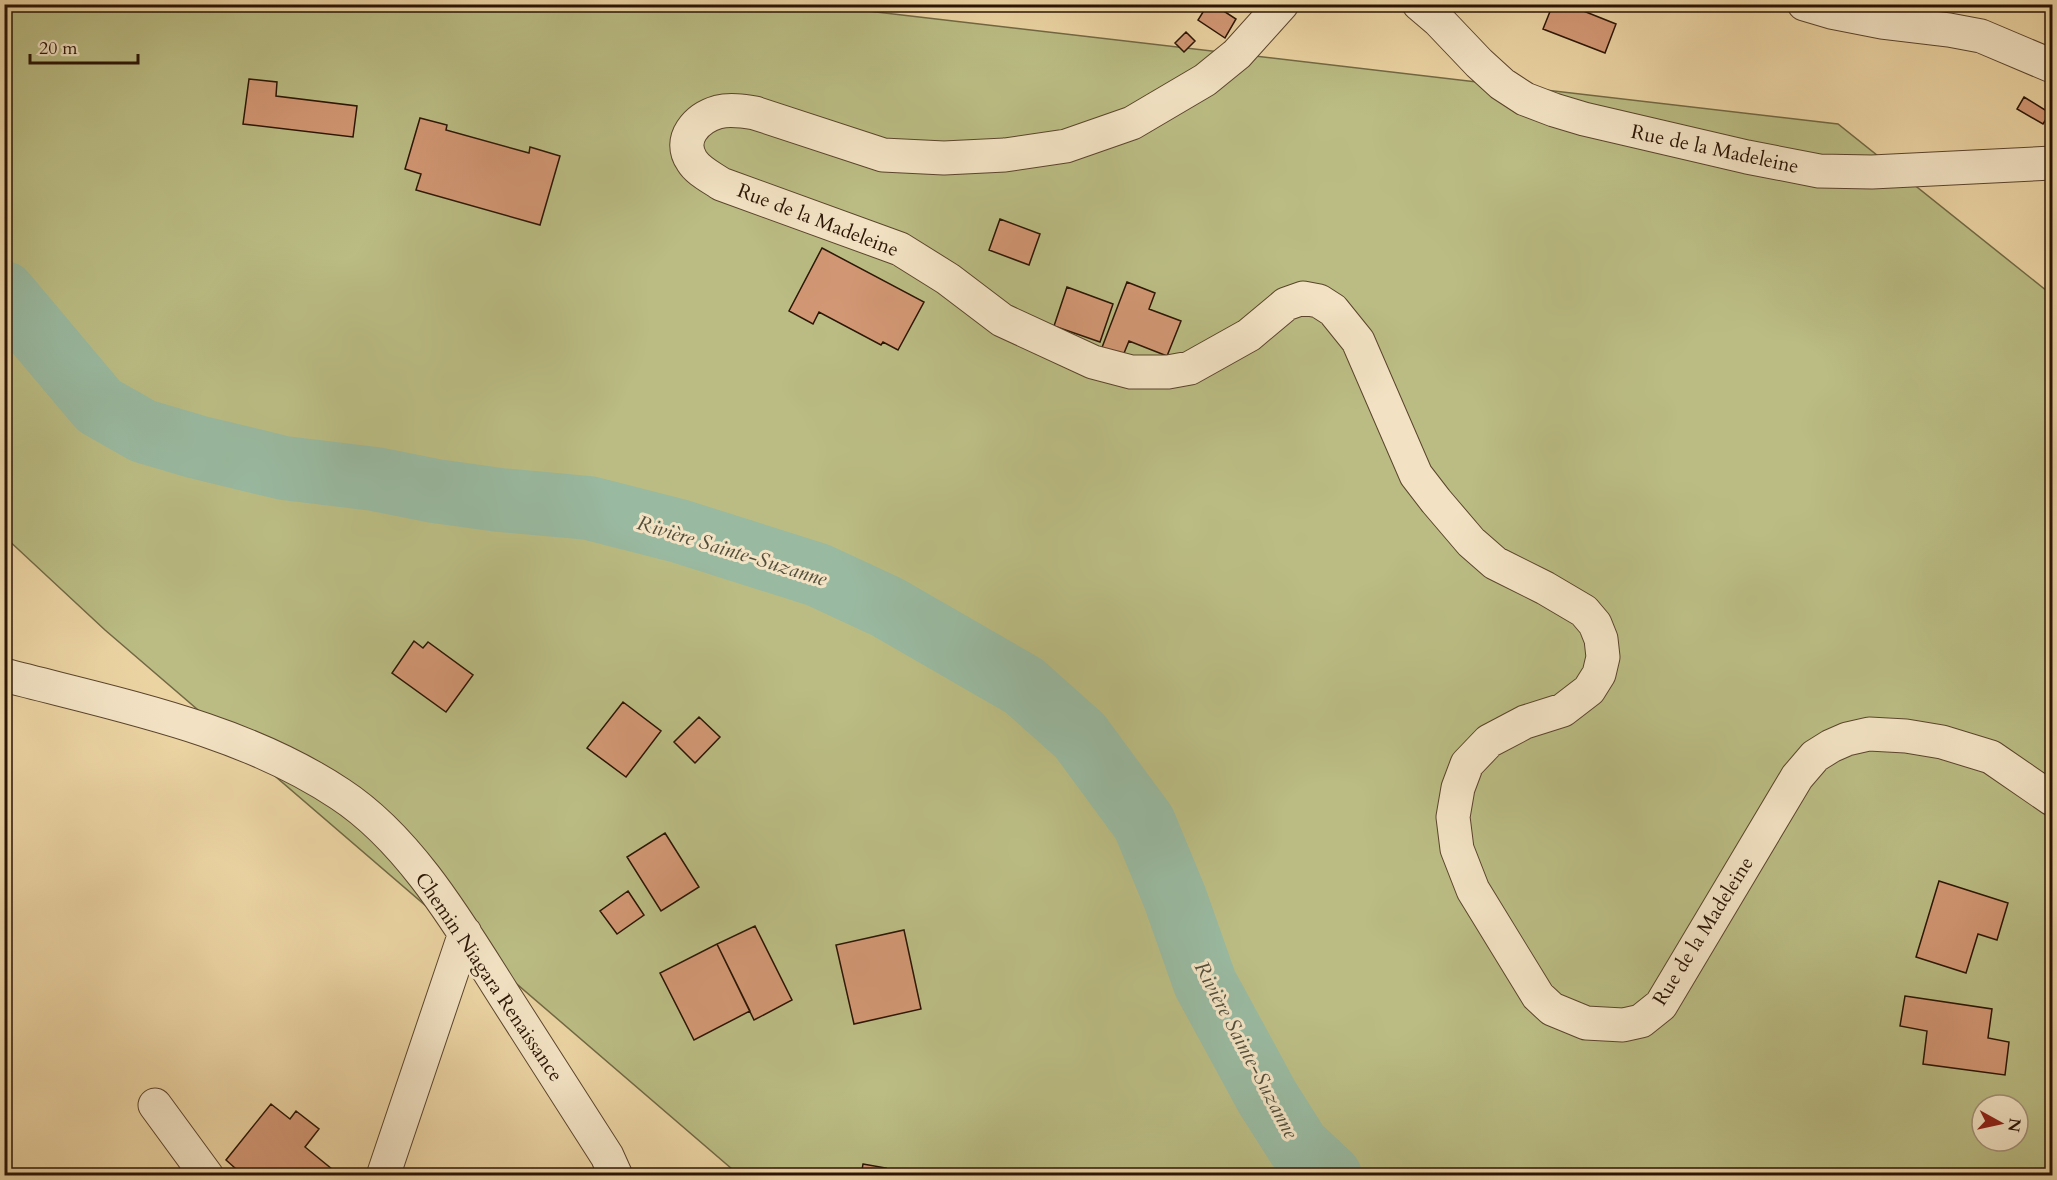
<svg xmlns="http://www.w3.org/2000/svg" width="2057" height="1180" font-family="Cardo,serif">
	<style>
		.green { fill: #babc83; stroke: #726844; stroke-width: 1.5; fill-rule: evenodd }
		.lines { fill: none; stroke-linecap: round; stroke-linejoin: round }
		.river { stroke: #99b9a0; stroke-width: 64 }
		.building { fill: #d29774; stroke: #2b1505; stroke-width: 1.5 }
		.minor-casing { stroke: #5b442c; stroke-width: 35 }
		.minor { stroke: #f2e2c3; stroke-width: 33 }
		.labels { text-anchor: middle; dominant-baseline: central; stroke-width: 6; stroke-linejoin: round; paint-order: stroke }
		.street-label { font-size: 20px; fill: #2b1505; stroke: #f2e2c3 }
		.water-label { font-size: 21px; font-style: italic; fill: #524e3b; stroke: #f2e2c3 }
	</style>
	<rect width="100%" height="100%" fill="#ebd3a2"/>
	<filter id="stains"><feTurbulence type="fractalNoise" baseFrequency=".00333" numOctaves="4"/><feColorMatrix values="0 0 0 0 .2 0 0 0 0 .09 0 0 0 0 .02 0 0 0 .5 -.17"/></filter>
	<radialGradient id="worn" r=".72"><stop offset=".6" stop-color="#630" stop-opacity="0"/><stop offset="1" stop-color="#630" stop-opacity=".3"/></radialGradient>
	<path class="green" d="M4,5h812l1022,119 214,171v880h-1313l-634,-545 -100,-93zM1982,1105h36v36h-36z"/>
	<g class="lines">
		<path class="river" d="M4,293l95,113 44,25 54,16 87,21 91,11 60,12 65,9 89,8 90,23 139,44 69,32 137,79 56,50 64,87 31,75 30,85 62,114 31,49 32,30"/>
	</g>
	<path class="building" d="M1208,4h5l23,15 -11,19 -27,-18z
		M1553,4h13l50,20 -11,29 -62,-24z
		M1186,32l9,9 -11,11 -9,-9z
		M249,79l28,3 -1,14 81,10 -4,31 -110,-13z
		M2024,97l26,16 -7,11 -26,-15z
		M420,118l27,7 -1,5 83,23 1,-6 30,9 -20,69 -124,-35 5,-16 -16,-5z
		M1000,219l40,15 -11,31 -40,-15z
		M822,248l102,54 -26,48 -15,-8 -2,3 -62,-33 -6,12 -24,-13z
		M1127,282l28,11 -6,16 32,12 -14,35 -38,-15 -7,17 -21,-8z
		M1067,287l46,17 -13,38 -46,-16z
		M414,641l9,7 5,-6 45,33 -27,37 -54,-39z
		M623,702l38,29 -35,46 -39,-29z
		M699,717l21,20 -25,26 -21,-21z
		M665,833l34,54 -38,24 -34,-54z
		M1939,881l69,22 -11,37 -19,-6 -12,39 -50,-16z
		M628,891l16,24 -27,19 -17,-23z
		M755,926l37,74 -38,20 -37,-76z
		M904,930l17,79 -67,15 -18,-79z
		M717,944l33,67 -56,29 -34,-67z
		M1905,996l87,13 -4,29 21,4 -4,33 -82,-11 4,-33 -27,-5z
		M271,1104l19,15 6,-8 23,18 -14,18 33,27 -1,2h-93l-18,-16z
		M863,1164l23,4 -2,8h-23z"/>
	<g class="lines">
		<g class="minor-casing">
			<path id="minor" d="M1282,4l-45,50 -32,26 -73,43 -66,23 -61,9 -61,3 -61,-3 -128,-42c-12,-2 -25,-4 -37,-1 -21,6 -41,27 -26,49 6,10 19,16 29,23l179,65 48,30 54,41 91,42 38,10h37l22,-4 59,-33 37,-31 17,-6 16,3 14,9 25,31 58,134 20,26 35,41 24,21 50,25 39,23 11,13 6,15 2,18 -4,17 -10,16 -26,20 -38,12 -36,19 -22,23 -9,24 -5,29 4,32 16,41 65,106 14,13 34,14 37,2 18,-4 20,-16 136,-228 18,-21 16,-10 16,-7 22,-5 37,2 36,6 49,15 61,42
				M1419,4l20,17 40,42 23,21 23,15 29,11 30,9 163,38 72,14 53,1 180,-9
				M1804,4l27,8 51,10 67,8 32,6 71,30
				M4,675c114,30 237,53 336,119 69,45 119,130 162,198 35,55 70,110 105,164l9,20
				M155,1105l52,71
				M383,1176l82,-243"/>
		</g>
		<use href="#minor" class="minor"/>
	</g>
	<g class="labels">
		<g class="street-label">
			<text transform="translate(1715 149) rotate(12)">Rue de la Madeleine</text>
			<text transform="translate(818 220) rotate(21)">Rue de la Madeleine</text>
			<text transform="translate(1703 931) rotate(-58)">Rue de la Madeleine</text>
			<text transform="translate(489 977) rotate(56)">Chemin Niagara Renaissance</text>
		</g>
		<g class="water-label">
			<text transform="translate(732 551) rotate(17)">Rivière Sainte-Suzanne</text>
			<text transform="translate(1246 1050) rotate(62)">Rivière Sainte-Suzanne</text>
		</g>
	</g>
	<rect width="2057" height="1180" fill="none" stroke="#ebd3a2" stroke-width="24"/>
	<rect x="6" y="6" width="2045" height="1168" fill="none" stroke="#2b1505" stroke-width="3"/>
	<rect x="12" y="12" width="2033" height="1156" fill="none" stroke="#2b1505" stroke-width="1.5"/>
	<g transform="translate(2000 1123) rotate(98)"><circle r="28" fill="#f2e2c3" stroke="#a29077" stroke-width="1.5"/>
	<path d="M0-4.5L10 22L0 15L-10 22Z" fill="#8f2418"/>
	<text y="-9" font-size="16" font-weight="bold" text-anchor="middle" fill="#2b1505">N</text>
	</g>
	<path d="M30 54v9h108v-9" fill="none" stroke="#2b1505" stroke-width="3"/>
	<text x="39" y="54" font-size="18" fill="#2b1505" stroke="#f2e2c3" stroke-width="4.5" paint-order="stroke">20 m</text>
	<rect width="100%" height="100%" filter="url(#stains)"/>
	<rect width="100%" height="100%" fill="url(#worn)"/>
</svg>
